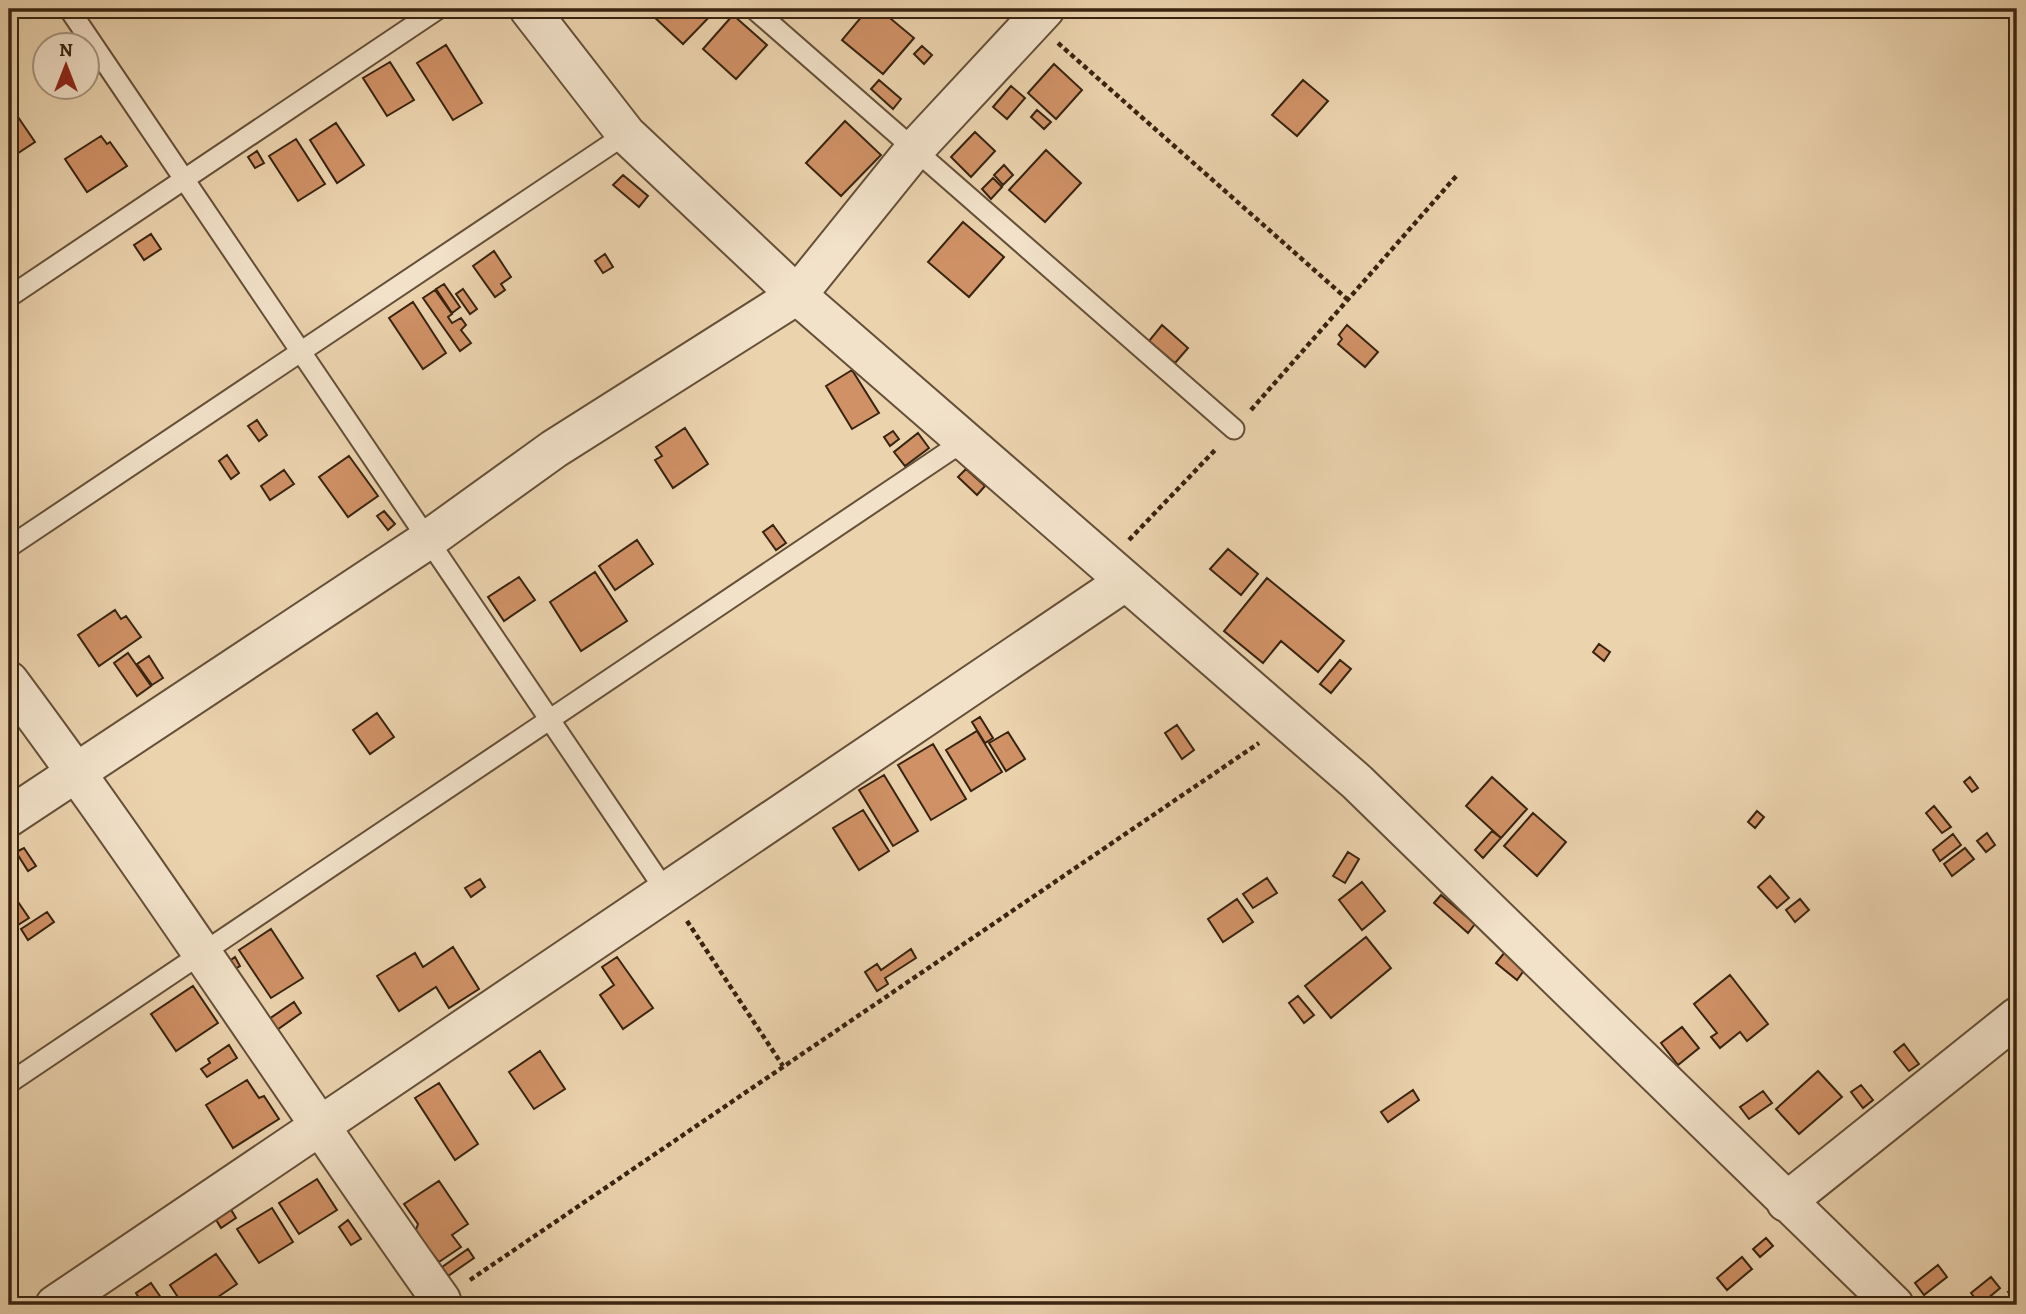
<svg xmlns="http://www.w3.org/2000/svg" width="2026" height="1314" font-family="Alegreya,serif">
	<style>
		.building { fill: #d09166; stroke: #382310; stroke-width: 2 }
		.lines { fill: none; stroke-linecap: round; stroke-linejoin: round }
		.service-casing { stroke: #654f38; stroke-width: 23 }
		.minor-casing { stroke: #654f38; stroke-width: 42 }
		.path { stroke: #382310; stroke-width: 4.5; stroke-dasharray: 5 3.5; stroke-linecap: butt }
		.service { stroke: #f2e2ca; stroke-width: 19 }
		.minor { stroke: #f2e2ca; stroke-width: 38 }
	</style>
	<rect width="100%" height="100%" fill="#ebd3ae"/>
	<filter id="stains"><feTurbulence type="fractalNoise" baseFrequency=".00286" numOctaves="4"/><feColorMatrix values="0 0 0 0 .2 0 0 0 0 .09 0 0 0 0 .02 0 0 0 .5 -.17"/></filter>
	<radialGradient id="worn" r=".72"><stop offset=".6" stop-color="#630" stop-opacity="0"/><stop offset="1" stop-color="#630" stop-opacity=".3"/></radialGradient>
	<path class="building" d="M658,9h59l-34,35 -31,-29z
		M868,9h11l35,29 -31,36 -41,-34z
		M733,15l34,30 -31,34 -33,-30z
		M446,45l36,58 -29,17 -36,-57z
		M922,46l10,9 -8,9 -10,-10z
		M390,62l24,38 -27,16 -24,-38z
		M1054,64l28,26 -26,29 -28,-26z
		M879,80l22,19 -8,10 -22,-20z
		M1303,80l25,21 -31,35 -25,-21z
		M1011,86l14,12 -18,21 -14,-12z
		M1037,110l14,12 -7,7 -13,-12z
		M18,117l17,25 -23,15 -3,-5v-29z
		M845,121l36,34 -40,41 -35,-33z
		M336,123l28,42 -27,18 -27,-43z
		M975,132l20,19 -24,26 -20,-20z
		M101,136l6,8 3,-2 17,24 -40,26 -22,-33z
		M296,139l29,45 -27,17 -29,-45z
		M1046,150l35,33 -36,39 -36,-32z
		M257,151l7,12 -9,5 -7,-11z
		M1004,165l9,10 -10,10 -9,-10z
		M623,175l25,21 -9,11 -26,-22z
		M993,178l9,9 -11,12 -9,-10z
		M963,222l41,35 -35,40 -41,-35z
		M151,234l10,15 -17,11 -10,-15z
		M494,251l17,26 -10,7 4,6 -10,7 -22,-31z
		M605,254l8,13 -10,6 -8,-12z
		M444,284l16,23 -8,6 -16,-24z
		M463,289l14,20 -7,5 -14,-20z
		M435,290l17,24 -4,3 4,6 9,-5 5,7 -5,5 10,13 -11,8 -37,-53z
		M413,302l33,51 -23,16 -34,-51z
		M1162,325l26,23 -13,15 -26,-22z
		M1347,325l31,27 -13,15 -27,-23 4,-5 -3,-4z
		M852,370l27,43 -27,16 -26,-43z
		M257,420l10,15 -8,6 -11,-15z
		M685,428l23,36 -35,24 -18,-28 7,-4 -6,-9z
		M893,431l6,8 -9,7 -6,-9z
		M918,433l11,15 -24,18 -11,-14z
		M227,455l12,18 -8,6 -12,-18z
		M349,456l29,40 -30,21 -29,-40z
		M966,469l19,17 -8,9 -19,-18z
		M284,470l10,14 -24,16 -9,-14z
		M384,511l11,13 -7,6 -11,-14z
		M773,525l13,18 -10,7 -13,-18z
		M637,540l16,24 -38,26 -16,-24z
		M1228,549l30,25 -17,21 -31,-26z
		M595,572l32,49 -46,30 -31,-49z
		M519,577l16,23 -31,21 -16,-24z
		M1267,578l77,63 -26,31 -37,-31 -18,22 -39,-32z
		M115,610l6,9 5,-3 15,21 -42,29 -21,-31z
		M1599,644l11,8 -6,9 -11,-9z
		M128,653l23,33 -14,10 -23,-33z
		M149,656l14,22 -11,7 -15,-21z
		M1340,660l11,9 -20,24 -11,-9z
		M377,713l17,24 -24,17 -17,-24z
		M980,717l13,21 -8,5 -13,-21z
		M1177,725l17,25 -12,9 -17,-26z
		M977,731l25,41 -31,19 -25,-41z
		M1008,732l17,27 -19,12 -17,-28z
		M933,744l33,55 -35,21 -33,-55z
		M884,775l34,56 -25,15 -34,-56z
		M1492,777l35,32 -26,29 -35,-32z
		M1970,777l8,11 -6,4 -8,-10z
		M1934,806l17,21 -9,6 -16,-20z
		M863,810l26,41 -30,19 -26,-42z
		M1757,811l7,6 -9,11 -7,-6z
		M1533,813l33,29 -29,34 -33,-30z
		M1492,831l9,7 -18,20 -8,-8z
		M1987,833l8,12 -9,7 -9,-11z
		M1953,834l8,11 -21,16 -7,-11z
		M24,848l12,18 -8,5 -12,-19z
		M1965,848l9,11 -22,17 -8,-12z
		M1348,852l11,7 -14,24 -12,-7z
		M1770,876l19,22 -12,10 -19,-21z
		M1267,878l10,15 -24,15 -10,-14z
		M480,879l5,8 -14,10 -6,-9z
		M1362,882l23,29 -23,19 -23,-30z
		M12,893l17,25 -11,7 -9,-13v-17z
		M1441,895l34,29 -7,9 -34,-30z
		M1237,899l16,23 -30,20 -15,-23z
		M1800,899l9,11 -14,12 -9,-12z
		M47,912l7,10 -26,18 -7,-11z
		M271,929l32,49 -32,20 -32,-48z
		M1366,937l25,31 -60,50 -26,-32z
		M453,947l26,42 -30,19 -13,-21 -37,24 -22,-35 38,-23 8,14z
		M911,949l5,9 -31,20 3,6 -11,7 -12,-19 12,-8 4,6z
		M1505,952l20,17 -8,11 -21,-17z
		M235,957l5,9 -7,4 -5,-8z
		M617,957l36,51 -30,21 -23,-34 14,-10 -12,-18z
		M1730,975l38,49 -21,17 -7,-9 -20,16 -9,-11 6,-4 -23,-29z
		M193,986l25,37 -42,28 -25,-37z
		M1298,996l16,19 -10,8 -15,-20z
		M294,1002l7,11 -27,19 -8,-11z
		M1682,1027l17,21 -21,17 -17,-22z
		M1904,1044l15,20 -10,7 -15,-19z
		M229,1045l8,13 -30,19 -6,-8 9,-6 -2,-4z
		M540,1051l25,38 -31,20 -25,-37z
		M1818,1071l24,26 -43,37 -23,-25z
		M247,1080l12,18 5,-2 15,23 -46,29 -27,-43z
		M439,1083l39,61 -23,16 -40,-62z
		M1861,1085l12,15 -10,8 -12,-16z
		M1413,1090l6,10 -31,22 -7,-10z
		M1763,1091l9,12 -23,16 -9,-12z
		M317,1179l20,31 -38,24 -20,-31z
		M439,1181l29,43 -16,11 9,12 -22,15 -24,-29 3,-9 -14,-20z
		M230,1208l6,10 -15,10 -6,-10z
		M272,1208l21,34 -34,21 -22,-34z
		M348,1220l13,19 -10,6 -12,-18z
		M1766,1238l7,8 -13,11 -7,-8z
		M468,1249l6,9 -26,18 -6,-9z
		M216,1254l21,30 -31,21h-23l-13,-20z
		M1742,1257l10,12 -25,21 -10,-12z
		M1938,1265l9,12 -23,18 -9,-12z
		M1991,1277l9,11 -20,17 -9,-12z
		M151,1283l15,22h-34l8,-5 -4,-7z
		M2013,1288l4,4v11l-9,-11z"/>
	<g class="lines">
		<g class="service-casing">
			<path id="service" d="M69,9l598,884
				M754,9l480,420
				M9,297l429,-288
				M9,547l617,-413
				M9,1083l955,-642"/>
		</g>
		<g class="minor-casing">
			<path id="minor" d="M529,9l97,125 171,161 560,487 537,523
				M9,681c150,201 286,414 432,619
				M9,817l420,-278 125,-90 243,-154 117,-145 131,-141
				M1786,1202l231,-185
				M55,1305l1071,-724"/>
		</g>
		<path class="path" d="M1058,43l289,256
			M1251,410l207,-236
			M1129,540l88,-92
			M687,921l96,145
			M470,1280l789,-537"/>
		<use href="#service" class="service"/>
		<use href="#minor" class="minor"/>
	</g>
	<rect width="2026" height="1314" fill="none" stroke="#ebd3ae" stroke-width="35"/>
	<rect x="10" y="10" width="2005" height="1293" fill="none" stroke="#382310" stroke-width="3.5"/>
	<rect x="18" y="18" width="1991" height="1279" fill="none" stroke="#382310" stroke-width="2"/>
	<g transform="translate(66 66)"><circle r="33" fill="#f2e2ca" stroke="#a89680" stroke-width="2"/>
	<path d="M0-5L12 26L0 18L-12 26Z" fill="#8f2418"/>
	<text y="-10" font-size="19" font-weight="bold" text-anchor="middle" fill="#382310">N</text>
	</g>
	<rect width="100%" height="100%" filter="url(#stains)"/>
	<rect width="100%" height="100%" fill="url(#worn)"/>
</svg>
